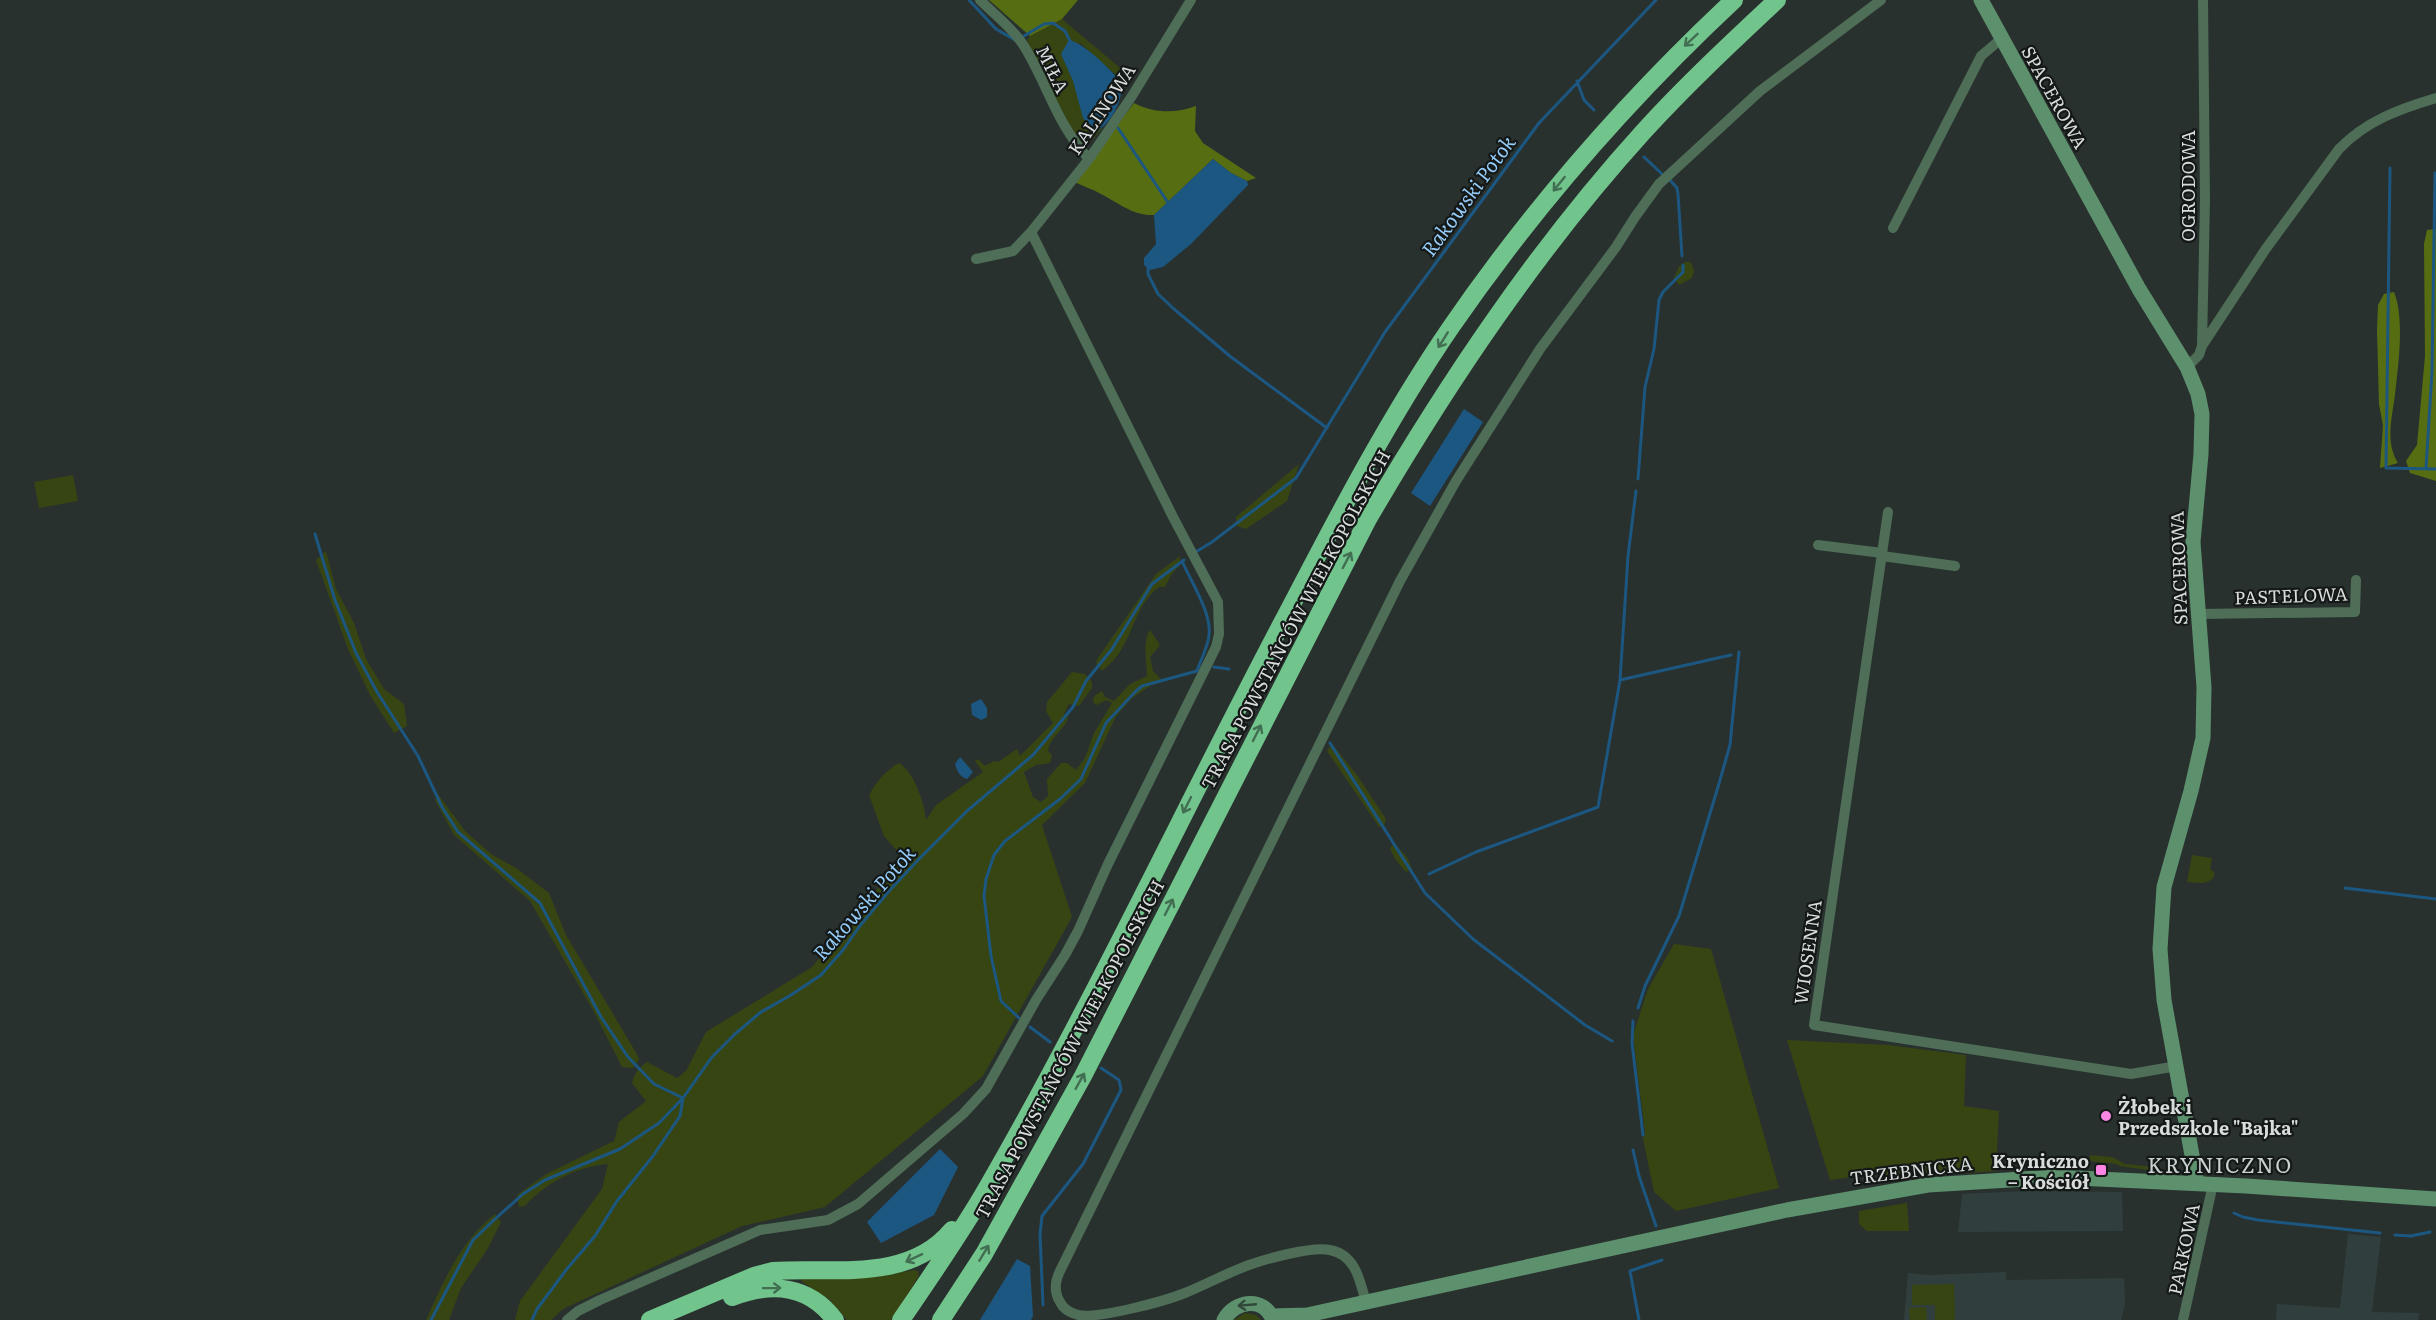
<svg xmlns="http://www.w3.org/2000/svg" width="2436" height="1320" font-family="Literata,serif">
	<style>
		.built { fill: #303f3d }
		.green { fill: #374512 }
		.forest { fill: #576d12 }
		.water { fill: #1c5781 }
		.lines { fill: none; stroke-linecap: round; stroke-linejoin: round }
		.stream { stroke: #1c5781; stroke-width: 3 }
		.street { stroke: #4e6e57; stroke-width: 10 }
		.secondary { stroke: #5d916d; stroke-width: 15 }
		.highway { stroke: #71c48c; stroke-width: 18 }
		.oneway { stroke: #426e52 }
		.oneway2 { stroke: #314839 }
		.poi-dot { fill: #fb86e4; stroke: #141817; stroke-width: 2 }
		.labels { text-anchor: middle; dominant-baseline: central; stroke-width: 4.5; stroke-linejoin: round; paint-order: stroke }
		.street-label { font-size: 18px; fill: #d8dcdb; stroke: #141817 }
		.poi-label { font-size: 18px; font-weight: bold; fill: #d8dcdb; stroke: #141817; text-anchor: start }
		.water-label { font-size: 20px; font-style: italic; fill: #95ccfa; stroke: #141817 }
		.quarter-label { font-size: 21px; letter-spacing: 1.5px; fill: #c8d1d0; stroke: #141817 }
	</style>
	<rect width="100%" height="100%" fill="#29312f"/>
	<path class="built" d="M2026,1191l96,1 1,39 -165,1 4,-38z
		M2348,1234l33,3 -9,75 47,1 -1,7h-142l1,-16 63,4z
		M2006,1272v8l118,-2 1,26 -4,16h-217l4,-47 21,2z"/>
	<path class="green" d="M1062,19l64,54 -4,11 -6,-9 -36,-32 -18,11 34,77 8,-4 -19,21 -22,-32 -36,-76 3,-4z
		M1685,262h6l3,9 -2,7 -13,7 -5,-7 5,-12z
		M1299,464l-12,37 -41,28 -9,-3 -1,-9z
		M73,475l5,26 -39,7 -5,-26z
		M326,551l10,38 18,34 12,36 18,30 20,15 3,22 -13,7 -24,-38 -22,-46 -32,-89z
		M1180,556v9l-9,10 -6,12h-6c-28,20 -25,61 -57,84l-6,-8 2,-5 58,-84z
		M1150,630l10,15 -10,12 3,14 8,8 -29,19 -16,18 -31,67 -43,42 30,92 -89,159 -158,131 -83,19 -179,83 -12,11h-36l5,-19 82,-112 6,-25c-30,2 -63,19 -83,42l-6,1 -2,-12 29,-21 68,-33 5,-19 27,-21 -14,-18c2,-9 7,-16 15,-21l30,16 9,-7 20,-39 106,-65 77,-92 16,-23h-7l-14,-16 -15,-41c7,-13 17,-25 30,-32 15,8 26,42 27,57l10,-15 47,-33 -8,-11 3,-2 7,7 9,-5 4,1 19,-13 3,7 33,-33 -7,-12 1,-9 25,-30 13,2 7,8v6l-13,18 -10,-2 -5,10 4,4c-3,12 -18,18 -20,33l4,4 -2,8 -14,2 -12,7 9,25 8,5 7,-6 -1,-17 14,-16h6l9,7 9,-12 9,-25 18,-30 -6,-3 -9,5 -4,-3 1,-6 8,-5 3,6 9,4 16,-17 17,-8c0,-14 -5,-34 3,-46z
		M1332,744l25,31 29,44 -2,7 -5,1 -52,-76z
		M438,794l27,37 26,23 25,14 33,25 17,42 72,121 1,4 -6,8 -11,-1 -29,-57 -63,-109 -76,-66 -19,-35z
		M1394,843l13,14 5,12 -6,3 -11,-13 -5,-11z
		M2192,855l20,3 -2,11 4,3v5c-8,9 -17,5 -27,5z
		M1674,944l37,5 68,239 -103,23 -22,-19 -11,-53 2,-6 -12,-98 15,-46z
		M1787,1040l101,5 78,10 -2,51 35,5 -3,60 -110,7 -1,-5 -55,7z
		M2090,1155l22,2 13,7 30,3v4l-36,-5 -2,-2 -27,-3z
		M1907,1203l2,28h-42l-8,-7v-13z
		M495,1214l6,8 -13,26 -27,40 -12,32h-23c18,-40 34,-78 69,-106z
		M914,1270l4,1 1,5 -28,44h-44l-17,-20 -28,-18 -2,-6 75,1z
		M1954,1284l1,36h-20v-15h-23v-20z
		M1926,1307l1,13h-17l-1,-12z
		M1245,1313l11,2 5,5h-27z"/>
	<path class="forest" d="M989,0h89l-16,19 -32,17z
		M1134,103c19,10 41,11 62,3l-1,25 8,12 53,35 -9,3 -16,-8 -18,-14 -59,56c-21,1 -35,-12 -53,-21 -9,-5 -18,-8 -27,-12z
		M2436,229v252l-26,-8 -4,-12 11,-16 8,-89 -1,-112 3,-14z
		M2394,292c11,27 4,74 1,103 -3,22 -10,48 3,68l-18,5 3,-43 -4,-21 -2,-74 1,-25 6,-11z"/>
	<path class="water" d="M1069,40c15,3 44,31 53,44 0,18 -10,38 -26,48l-13,-14 -10,-37 -12,-27z
		M1213,159l18,14 16,8 1,4 -57,59 -28,23 -13,3 -6,-5v-7l12,-14 -2,-29z
		M1464,409l19,13 -53,84 -19,-13z
		M981,699l6,9v9l-6,3 -9,-5 -1,-11z
		M960,757l13,15 -6,7c-7,-2 -10,-8 -12,-15z
		M940,1149l18,18 -24,48 -53,28 -14,-21z
		M1017,1259l13,7 3,50 -2,4h-51z"/>
	<g class="lines">
		<path class="stream" d="M969,0l27,29 19,11
			M1024,36l20,-12 9,-1 12,8 5,10
			M1577,81l7,19 10,10
			M1118,128l51,76
			M1644,157l18,17
			M2390,168l-4,300 50,1
			M1670,180l7,8 1,6 4,62
			M1148,265v9l10,20 16,15 57,48 96,71
			M2426,468l6,-96 3,-199
			M1638,479l7,-92 9,-38 5,-49 4,-8 20,-20v-7
			M315,534l20,66 21,53 21,39 41,64 24,51 16,25 82,71 61,114 27,40 26,27 29,14 -3,18 -27,40 -36,45 -22,35 -29,34 -29,39 -5,11
			M1194,553l18,-11 84,-64 89,-146 154,-209 117,-123
			M1214,667l15,2
			M1620,680l111,-25
			M1330,743l95,150 48,46 112,86 27,16
			M1429,874l47,-22 122,-45 22,-127 8,-124 8,-65
			M2345,888l91,11
			M1638,1008l7,-22 34,-70 39,-129 12,-42 9,-93
			M1019,1018l-18,-17 -10,-45 -7,-60 2,-17 8,-24 11,-14 55,-42 21,-20 25,-56 29,-31 7,-6 55,-15c4,-12 11,-24 12,-36 3,-22 -19,-55 -27,-74
			M1633,1021l-1,22 11,92
			M1030,1027l20,15
			M1633,1150l6,26 17,50
			M2234,1213l9,4 15,3 122,13
			M2395,1235l16,1 19,-4
			M1043,1305l-3,-71 2,-18 41,-52 38,-74 -2,-10 -18,-12
			M431,1320l42,-80 22,-21 28,-25 22,-14 75,-31 39,-26 24,-25 29,-41 23,-23 26,-22 30,-17 30,-20 22,-25 16,-23 30,-36 32,-34 46,-46 66,-56 40,-48 13,-26 26,-32 40,-65 32,-24
			M1639,1320l-9,-49 32,-11"/>
		<path class="street" d="M980,0c16,16 36,31 47,51 22,38 31,75 62,108
			M1893,228l88,-172 20,-17
			M976,259l37,-8 18,-19 58,-73 43,-63 59,-96
			M2202,346l63,-96 74,-101c27,-28 60,-40 97,-51
			M2187,367l12,-12 3,-9 3,-146 -2,-200
			M1888,512l-74,513 317,49 46,-8
			M1818,545l64,8
			M1882,556l73,10
			M2199,614l156,-2 1,-32
			M1366,1303c-6,-22 -10,-48 -36,-53 -18,-4 -64,9 -81,15 -22,8 -42,19 -64,28 -20,8 -86,26 -107,22 -8,-2 -15,-7 -18,-13 -6,-10 -5,-21 0,-31l340,-690 56,-100 84,-132 76,-102 19,-30 24,-33 101,-93 121,-91
			M567,1320l11,-9 22,-11 160,-70 68,-10 30,-16 105,-90 23,-25 50,-89 29,-45 13,-24 30,-67 108,-217 3,-13 -1,-32 -45,-85 -142,-285
			M2183,1320l30,-136"/>
		<path class="secondary" d="M1981,0l158,289 48,78 11,27 4,20 -1,40 -8,88 11,145 -1,51 -12,53 -27,96 -4,62 4,51 33,183
			M1272,1316l35,-1 480,-105 141,-25 128,-8 190,9 190,13
			M1224,1320c11,-20 40,-24 49,0"/>
		<path class="highway" d="M732,1297c39,-15 77,-12 103,23
			M650,1320l104,-44 19,-5c61,-4 135,12 179,-41
			M901,1320c30,-44 60,-87 86,-132 109,-189 201,-388 303,-580 50,-96 100,-192 161,-281 82,-119 177,-228 283,-327
			M941,1320l43,-66 99,-178 285,-557c80,-137 169,-270 276,-388 42,-46 87,-88 133,-131"/>
	</g>
	<defs><path id="oneway-shaft" d="M-6 0H5M1.5-3L5.5 0L1.5 3" fill="none" stroke-width="1.6" stroke-linecap="round" stroke-linejoin="round" transform="scale(1.5)"/></defs>
	<g class="oneway">
		<use href="#oneway-shaft" transform="translate(1691 40) rotate(137)"/>
		<use href="#oneway-shaft" transform="translate(1559 184) rotate(129)"/>
		<use href="#oneway-shaft" transform="translate(1443 340) rotate(122)"/>
		<use href="#oneway-shaft" transform="translate(1347 560) rotate(-62)"/>
		<use href="#oneway-shaft" transform="translate(1257 733) rotate(-63)"/>
		<use href="#oneway-shaft" transform="translate(1187 805) rotate(117)"/>
		<use href="#oneway-shaft" transform="translate(1169 907) rotate(-63)"/>
		<use href="#oneway-shaft" transform="translate(1080 1081) rotate(-61)"/>
		<use href="#oneway-shaft" transform="translate(984 1253) rotate(-59)"/>
		<use href="#oneway-shaft" transform="translate(914 1258) rotate(155)"/>
		<use href="#oneway-shaft" transform="translate(772 1288) rotate(-1)"/>
	</g>
	<use class="oneway2" href="#oneway-shaft" transform="translate(1247 1305) rotate(175)"/>
	<g class="poi-dot">
		<circle cx="2106" cy="1116" r="6"/>
		<rect x="2095" y="1164" width="12" height="12" rx="3"/>
	</g>
	<g class="labels">
		<g class="street-label">
			<text transform="translate(1053 69) rotate(64)">MIŁA</text>
			<text transform="translate(2055 97) rotate(61)">SPACEROWA</text>
			<text transform="translate(1101 109) rotate(-56)">KALINOWA</text>
			<text transform="translate(2187 186) rotate(-90)">OGRODOWA</text>
			<text transform="translate(2178 568) rotate(-92)">SPACEROWA</text>
			<text transform="translate(2291 595) rotate(-2)">PASTELOWA</text>
			<text transform="translate(1295 619) rotate(-62)">TRASA POWSTAŃCÓW WIELKOPOLSKICH</text>
			<text transform="translate(1807 952) rotate(-82)">WIOSENNA</text>
			<text transform="translate(1069 1049) rotate(-62)">TRASA POWSTAŃCÓW WIELKOPOLSKICH</text>
			<text transform="translate(1911 1170) rotate(-7)">TRZEBNICKA</text>
			<text transform="translate(2183 1249) rotate(-78)">PARKOWA</text>
		</g>
		<g class="poi-label">
			<text x="2118" y="1106">Żłobek i<tspan x="2118" dy="21">Przedszkole "Bajka"</tspan></text>
			<text x="2089" y="1160" text-anchor="end">Kryniczno<tspan x="2089" dy="21">– Kościół</tspan></text>
		</g>
		<g class="water-label">
			<text transform="translate(1467 195) rotate(-54)">Rakowski Potok</text>
			<text transform="translate(863 902) rotate(-49)">Rakowski Potok</text>
		</g>
		<g class="quarter-label">
			<text x="2220" y="1163">KRYNICZNO</text>
		</g>
	</g>
</svg>
